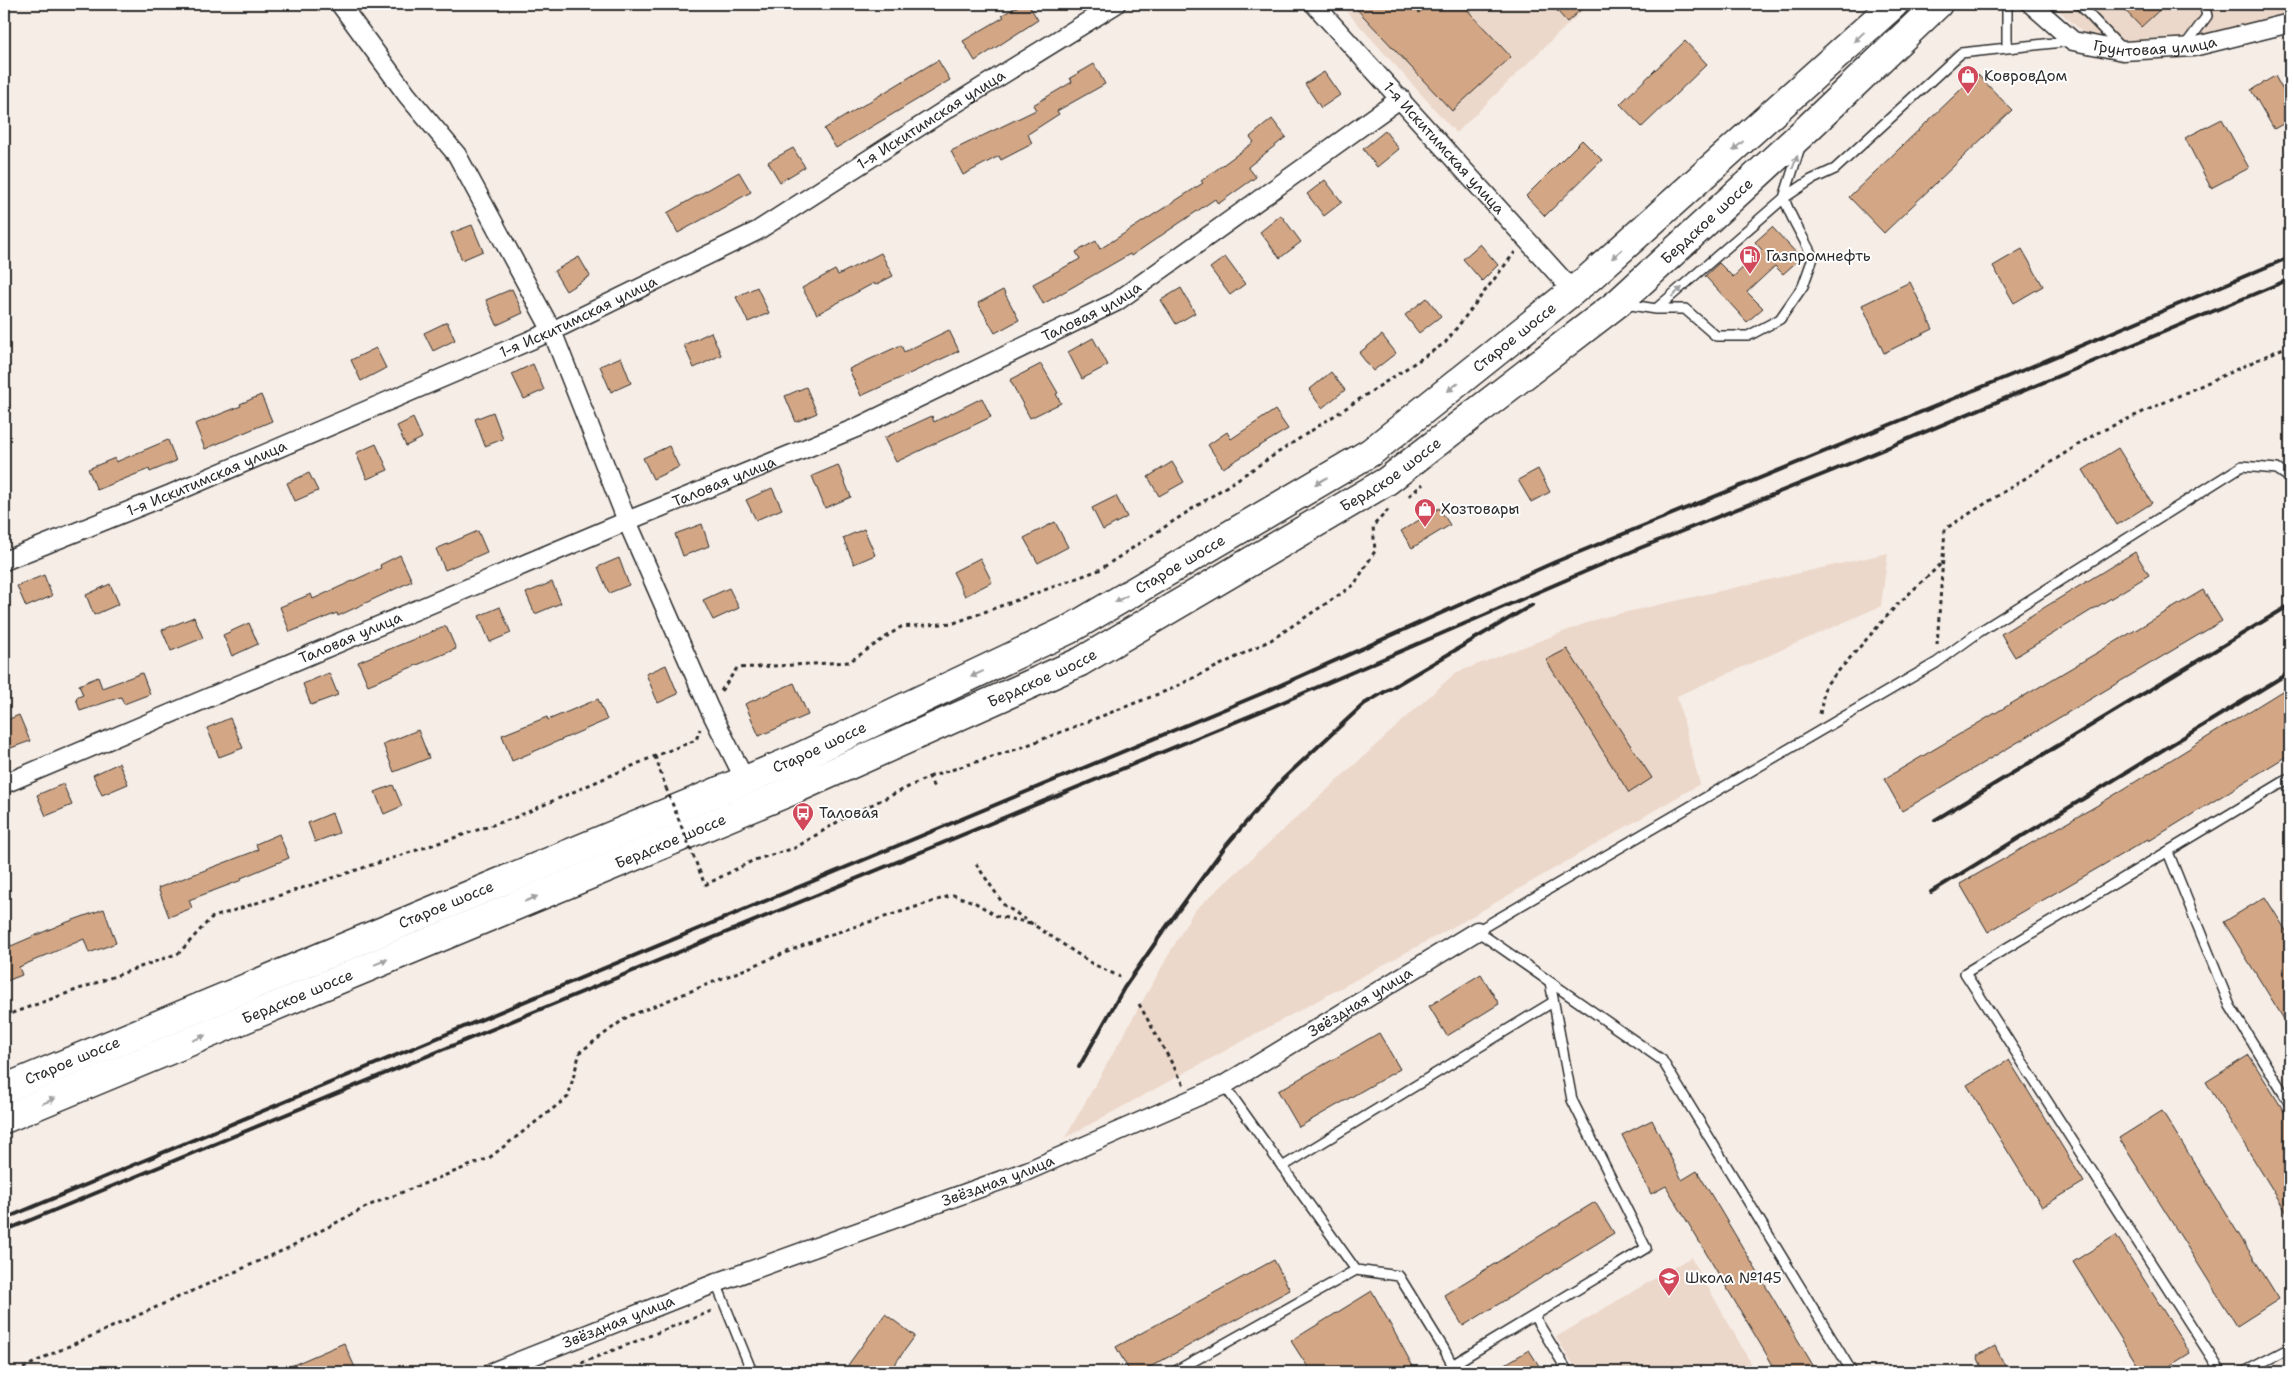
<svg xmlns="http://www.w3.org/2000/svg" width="2294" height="1376" font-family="'Shantell Sans',sans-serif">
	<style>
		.built { fill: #ecd8ca }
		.building { fill: #d3a785; stroke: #2b2b2b }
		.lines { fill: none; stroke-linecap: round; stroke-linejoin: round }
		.service-casing { stroke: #2b2b2b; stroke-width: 12 }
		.minor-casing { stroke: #2b2b2b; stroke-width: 21 }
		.trunk-casing { stroke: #2b2b2b; stroke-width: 31 }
		.path { stroke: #2b2b2b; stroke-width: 3; stroke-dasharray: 4 4; stroke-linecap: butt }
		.service { stroke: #fff; stroke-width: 9 }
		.minor { stroke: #fff; stroke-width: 18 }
		.trunk { stroke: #fff; stroke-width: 28 }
		.rail { stroke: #2b2b2b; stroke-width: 4 }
		.path-bridge { stroke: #2b2b2b; stroke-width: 3; stroke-dasharray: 4 4; stroke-linecap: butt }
		.oneway { fill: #a0a0a0 }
		.labels { text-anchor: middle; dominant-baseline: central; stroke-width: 4; stroke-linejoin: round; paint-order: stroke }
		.street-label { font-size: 15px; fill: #2b2b2b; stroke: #fff }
		.poi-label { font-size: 15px; fill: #2b2b2b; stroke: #fff; text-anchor: start }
	</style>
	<rect width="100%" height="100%" fill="#f6ede7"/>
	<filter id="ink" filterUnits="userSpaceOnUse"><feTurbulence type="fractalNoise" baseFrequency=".02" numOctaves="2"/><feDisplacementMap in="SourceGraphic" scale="10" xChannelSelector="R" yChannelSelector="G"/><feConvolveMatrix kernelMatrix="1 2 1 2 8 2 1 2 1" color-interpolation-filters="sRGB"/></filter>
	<g filter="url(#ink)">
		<path class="built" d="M1340,4h249l-133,129z
			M2051,4h239v26l-173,32z
			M1888,553l-7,53 -204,90 23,88 -238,138 -397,216 128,-226 262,-239 145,-55z
			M1691,1257l65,115h-178l-22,-35z"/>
		<path class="building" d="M1022,4h6l10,16 -63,41 -12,-20 41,-24 -2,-2z
			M1352,4h59l8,9 10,-9h33l49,53 -59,54z
			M1551,4h36l-20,18z
			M2119,4h47l-25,23z
			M1685,41l22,23 -65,63 -22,-23z
			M938,60l12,20 -114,68 -12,-19z
			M1094,64l11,20 -48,27 2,3 -31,20 4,10 -31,16 -2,-4 -36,19 -12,-24 85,-41 -3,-5 39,-23 -2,-4z
			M1324,72l16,23 -19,13 -16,-24z
			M1977,74l35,36 -128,123 -35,-36z
			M2275,76l15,27v17l-16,9 -23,-39z
			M1272,119l14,18 -38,30 8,10 -38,27 -3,-5 -84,57 -1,-2 -87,50 -10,-20 47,-25 -4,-7 20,-11 4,8 103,-66 -2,-2 53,-39 -4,-5z
			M2222,119l27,49 -38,20 -26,-50z
			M1385,131l14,18 -22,18 -14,-18z
			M1582,140l20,20 -57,56 -19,-20z
			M793,148l12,19 -25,15 -12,-20z
			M739,172l12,20 -73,41 -11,-20z
			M1325,180l17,22 -18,14 -17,-22z
			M1281,215l20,27 -21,16 -20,-26z
			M472,225l11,26 -21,9 -11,-27z
			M1772,227l29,31 -18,16 -8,-8 -28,26 16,16 -16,14 -42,-46 14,-13 14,14 29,-27 -7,-8z
			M1480,244l18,21 -16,16 -19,-22z
			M2022,249l21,37 -29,17 -21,-37z
			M881,253l12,23 -18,9 -1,-2 -57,31 -15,-26 33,-18 3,5z
			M579,257l11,19 -24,15 -12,-20z
			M1225,257l20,27 -15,11 -20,-27z
			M1910,282l23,47 -49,24 -22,-48z
			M757,287l12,26 -21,9 -12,-25z
			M1181,288l14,25 -19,11 -15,-24z
			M512,289l11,24 -26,12 -11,-25z
			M1003,290l16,30 -24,13 -17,-30z
			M1427,298l14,18 -22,17 -14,-18z
			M447,322l8,18 -22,11 -9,-18z
			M949,330l10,21 -98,45 -12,-27 52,-24 3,7z
			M711,332l10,23 -27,13 -10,-23z
			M1382,335l14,18 -23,18 -14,-18z
			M1093,338l15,27 -26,14 -14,-27z
			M376,348l10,20 -25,13 -10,-21z
			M621,357l10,26 -20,9 -11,-26z
			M533,364l11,26 -20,9 -12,-25z
			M1041,364l17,29 -2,1 5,9 -31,15 -20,-38z
			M1331,372l14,18 -23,18 -13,-18z
			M806,387l11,26 -21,9 -11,-26z
			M261,395l11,26 -67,28 -10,-25 46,-18 -1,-2z
			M982,398l9,19 -95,45 -12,-24 48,-22 2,6z
			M1275,410l13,19 -65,39 -15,-23 19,-13 4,7z
			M493,412l10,27 -18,7 -10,-27z
			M413,418l9,20 -16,8 -9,-20z
			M168,440l8,21 -26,11 -1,-3 -52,21 -9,-21 27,-11 1,4z
			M376,444l12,26 -21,9 -11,-26z
			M669,446l10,21 -26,12 -10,-21z
			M2118,448l34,55 -35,22 -34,-55z
			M1172,462l12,20 -25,14 -11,-19z
			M838,465l13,32 -26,11 -13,-32z
			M1538,469l12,23 -19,10 -13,-22z
			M309,473l9,18 -23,10 -8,-18z
			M772,488l10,21 -26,11 -10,-20z
			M1116,496l11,21 -24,13 -11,-22z
			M1439,508l11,17 -38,23 -11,-17z
			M1055,522l13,25 -30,16 -14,-25z
			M702,524l7,22 -26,10 -8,-22z
			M864,529l11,26 -21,9 -11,-26z
			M478,531l9,21 -42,18 -9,-21z
			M2135,552l14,23 -134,82 -14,-23z
			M400,555l12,26 -74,35 -1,-3 -47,19 -10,-25 31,-13 2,5 68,-31 -1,-3z
			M619,558l10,27 -20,8 -11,-26z
			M980,558l12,24 -27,14 -12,-24z
			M44,575l8,21 -26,11 -9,-21z
			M552,582l9,21 -26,11 -9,-21z
			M110,584l9,20 -25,11 -8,-20z
			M729,588l10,20 -26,12 -10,-20z
			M2203,590l19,31 -320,190 -18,-32z
			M500,607l11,26 -21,9 -11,-26z
			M194,617l9,21 -32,13 -9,-21z
			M249,623l9,21 -26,12 -9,-21z
			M446,626l10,23 -88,36 -10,-23z
			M1567,649l85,129 -23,15 -83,-133z
			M666,665l12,29 -20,9 -12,-29z
			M142,673l8,21 -26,10 -3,-7 -41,14 -4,-13 7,-3 -4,-10 19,-8 4,11z
			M329,673l9,22 -27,10 -8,-21z
			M794,683l14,32 -49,21 -14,-32z
			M2290,686v68l-141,87 -1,-2 -160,93 -28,-48 138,-79z
			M598,699l9,21 -95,41 -10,-26 45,-18 1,3z
			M19,715l11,26 -22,8 -4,-11v-17z
			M230,718l13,30 -24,9 -12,-29z
			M418,730l11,28 -35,14 -11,-28z
			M119,763l9,21 -26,11 -9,-20z
			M63,784l9,21 -26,11 -9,-21z
			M393,785l9,21 -18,8 -9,-22z
			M332,813l7,20 -24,9 -7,-19z
			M279,834l10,24 -48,20 1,2 -53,20 3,8 -23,9 -11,-29 100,-38 -2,-6z
			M2265,897l25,40v92l-66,-107z
			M104,909l12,34 -27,10 -5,-14 -65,28 3,8 -18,7v-52l7,16 51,-22z
			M1481,974l18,30 -52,32 -18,-30z
			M1379,1033l21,36 -101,58 -21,-36z
			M2249,1055l41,66v97l-84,-136z
			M2009,1060l75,122 -42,25 -75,-122z
			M2162,1111l117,188 -42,27 -118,-188z
			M1652,1120l30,60 15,-9 120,201h-40l-111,-186 -15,8 -29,-59z
			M1595,1202l19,31 -151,93 -19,-31z
			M2116,1235l74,118 -30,19h-18l-69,-110z
			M1274,1260l16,30 -149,82h-11l-14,-25z
			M1372,1291l44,81h-105l-20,-31z
			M885,1314l30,22 -26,36h-31l-10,-7z
			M344,1343l13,29h-80z
			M1995,1346l13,26h-24l-7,-16z
			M1529,1350l14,22h-51z"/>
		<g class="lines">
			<g class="service-casing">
				<path id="service" d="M2007,4v44
					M2079,4l41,43
					M2184,47l23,-31 -3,-12
					M1625,304l31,5 128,-111 16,-51
					M1656,309h29l31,27h32l32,-17 23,-33 10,-28c-9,-21 -22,-38 -29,-60l27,-18 24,-11 126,-116 111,-12
					M2168,852l62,154 60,98
					M1224,1085l132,185 43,6 45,73 12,23
					M1282,1167l271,-165
					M716,1283l36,89
					M1534,1316l34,56
					M1452,1365l194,-117 -74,-148 -22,-118
					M1174,1372l182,-102
					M1852,1372l-190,-312 -185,-129 459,-268 43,-31 263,-166 35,3 13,9
					M2221,1372l-256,-399 325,-195
					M2244,1372l46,-24"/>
			</g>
			<g class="minor-casing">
				<g id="minor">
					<path d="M340,4l67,91 50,60 95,176 75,190 82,187 36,72"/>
					<path id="s1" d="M1314,4l259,287"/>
					<path id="s2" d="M2031,4l42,37 50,10 70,-4 97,-24"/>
					<path id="s3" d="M4,561l167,-67 381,-163 205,-100 193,-124 166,-103"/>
					<path id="s4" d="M4,784l623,-263 229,-93 260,-126 285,-204"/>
					<path id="s5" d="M492,1372l224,-89 311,-112 197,-86 253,-154"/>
				</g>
			</g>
			<g class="trunk-casing">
				<g id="trunk">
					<path id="s6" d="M4,1089l792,-330 274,-130 301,-177 218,-174 305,-274"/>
					<path id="s7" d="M4,1119l787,-328 289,-129 307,-181 231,-178 189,-174 131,-125"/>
				</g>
			</g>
			<path class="path" d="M1409,496l14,-12
				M1937,645l8,-116 152,-96 193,-88
				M721,691l16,-23 112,-6 52,-35 53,-4 145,-53 346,-227 70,-91
				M1820,714l5,-28 72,-81 45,-42
				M655,756l11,32
				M929,777l91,-29 151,-59 100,-49 83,-55 21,-34 -2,-25 16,-17
				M976,864l28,41 87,58 29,14
				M705,885l49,-25 41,-12 49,-30 85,-41 5,11
				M1139,1004l45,81
				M4,1016l175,-63 32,-35 303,-100 141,-62 41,-16 4,-11
				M16,1372l31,-16 239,-107 84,-44 119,-47 79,-61 12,-45 47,-35 202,-82 124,-40 21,7 23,14 38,8
				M559,1372l155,-62"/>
			<use href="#service" class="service"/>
			<use href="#minor" class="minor"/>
			<use href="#trunk" class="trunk"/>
			<path class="rail" d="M1935,820l355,-215
				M1931,892l359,-220
				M1079,1067l45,-79 43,-62 57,-78 59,-69 81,-75 168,-99
				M4,1219l1259,-526 292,-131 466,-191 269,-114
				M4,1231l1265,-523 371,-160 194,-78 456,-191"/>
			<path class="path-bridge" d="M666,788l39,97"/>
		</g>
		<defs><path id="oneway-solid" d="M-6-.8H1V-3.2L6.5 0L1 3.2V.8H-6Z" transform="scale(1.25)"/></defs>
		<g class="oneway">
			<use href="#oneway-solid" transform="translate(1859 37) rotate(137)"/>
			<use href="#oneway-solid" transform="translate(1738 146) rotate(138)"/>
			<use href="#oneway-solid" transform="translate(1795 162) rotate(-69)"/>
			<use href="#oneway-solid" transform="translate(1617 254) rotate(138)"/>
			<use href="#oneway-solid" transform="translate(1677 292) rotate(-41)"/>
			<use href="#oneway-solid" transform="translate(1453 387) rotate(141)"/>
			<use href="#oneway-solid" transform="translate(1321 481) rotate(150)"/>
			<use href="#oneway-solid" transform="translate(1121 599) rotate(150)"/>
			<use href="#oneway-solid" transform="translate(977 674) rotate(155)"/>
			<use href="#oneway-solid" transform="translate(531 899) rotate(-23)"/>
			<use href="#oneway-solid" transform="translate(381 962) rotate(-23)"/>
			<use href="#oneway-solid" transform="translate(199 1038) rotate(-23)"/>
			<use href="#oneway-solid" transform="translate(49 1101) rotate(-23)"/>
		</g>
	</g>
	<defs>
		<g id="shop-pin" transform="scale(1.125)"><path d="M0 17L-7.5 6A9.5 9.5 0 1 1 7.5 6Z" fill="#d1495b" stroke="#fff"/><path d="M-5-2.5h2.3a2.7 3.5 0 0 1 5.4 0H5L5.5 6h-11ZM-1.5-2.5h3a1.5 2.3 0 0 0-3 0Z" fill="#fff"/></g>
		<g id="fuel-pin" transform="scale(1.125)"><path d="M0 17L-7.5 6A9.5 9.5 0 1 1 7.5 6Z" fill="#d1495b" stroke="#fff"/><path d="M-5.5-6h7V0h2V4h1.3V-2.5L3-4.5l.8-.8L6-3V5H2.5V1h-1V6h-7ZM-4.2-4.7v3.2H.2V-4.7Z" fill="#fff"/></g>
		<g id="bus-pin" transform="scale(1.125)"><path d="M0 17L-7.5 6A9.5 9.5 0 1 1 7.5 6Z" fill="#d1495b" stroke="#fff"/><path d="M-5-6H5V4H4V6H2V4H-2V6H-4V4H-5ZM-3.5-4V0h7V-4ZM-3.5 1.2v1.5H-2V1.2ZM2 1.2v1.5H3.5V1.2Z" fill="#fff"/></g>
		<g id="school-pin" transform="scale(1.125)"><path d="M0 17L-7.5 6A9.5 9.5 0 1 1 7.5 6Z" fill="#d1495b" stroke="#fff"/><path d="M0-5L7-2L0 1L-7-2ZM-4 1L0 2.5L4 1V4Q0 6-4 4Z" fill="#fff"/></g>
	</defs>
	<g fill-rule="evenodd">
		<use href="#shop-pin" x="1968" y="76"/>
		<use href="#fuel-pin" x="1750" y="256"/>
		<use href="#shop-pin" x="1425" y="509"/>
		<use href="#bus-pin" x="803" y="813"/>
		<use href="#school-pin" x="1669" y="1278"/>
	</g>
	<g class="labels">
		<g class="street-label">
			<text stroke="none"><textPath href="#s2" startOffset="139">Грунтовая улица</textPath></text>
			<text stroke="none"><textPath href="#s3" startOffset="1029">1-я Искитимская улица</textPath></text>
			<text stroke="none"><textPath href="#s1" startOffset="194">1-я Искитимская улица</textPath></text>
			<text stroke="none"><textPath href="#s7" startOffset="1938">Бердское шоссе</textPath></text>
			<text stroke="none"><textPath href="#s4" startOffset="1186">Таловая улица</textPath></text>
			<text stroke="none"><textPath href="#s3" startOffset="624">1-я Искитимская улица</textPath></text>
			<text stroke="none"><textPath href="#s6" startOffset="1694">Старое шоссе</textPath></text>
			<text stroke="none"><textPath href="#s7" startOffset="1532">Бердское шоссе</textPath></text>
			<text stroke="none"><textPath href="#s3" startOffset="219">1-я Искитимская улица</textPath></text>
			<text stroke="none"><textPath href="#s4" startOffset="781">Таловая улица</textPath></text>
			<text stroke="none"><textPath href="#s6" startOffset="1289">Старое шоссе</textPath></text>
			<text stroke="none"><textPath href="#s4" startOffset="376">Таловая улица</textPath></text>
			<text stroke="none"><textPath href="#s7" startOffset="1128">Бердское шоссе</textPath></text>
			<text stroke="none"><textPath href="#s6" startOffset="884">Старое шоссе</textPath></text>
			<text stroke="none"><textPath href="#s7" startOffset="722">Бердское шоссе</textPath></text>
			<text stroke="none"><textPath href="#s6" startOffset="479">Старое шоссе</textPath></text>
			<text stroke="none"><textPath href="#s7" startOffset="318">Бердское шоссе</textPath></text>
			<text stroke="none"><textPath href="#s5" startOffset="946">Звёздная улица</textPath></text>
			<text stroke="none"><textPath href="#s6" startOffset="74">Старое шоссе</textPath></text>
			<text stroke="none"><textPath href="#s5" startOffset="541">Звёздная улица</textPath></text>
			<text stroke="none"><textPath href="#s5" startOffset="136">Звёздная улица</textPath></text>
		</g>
		<g class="poi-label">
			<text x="1984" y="76">КовровДом</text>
			<text x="1766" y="256">Газпромнефть</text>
			<text x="1441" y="509">Хозтовары</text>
			<text x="819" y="813">Таловая</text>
			<text x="1685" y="1278">Школа №145</text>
		</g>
	</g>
	<rect width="2294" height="1376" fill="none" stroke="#fff" stroke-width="20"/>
	<rect x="10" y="10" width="2274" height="1356" fill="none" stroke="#2b2b2b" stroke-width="2" filter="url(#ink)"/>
</svg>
